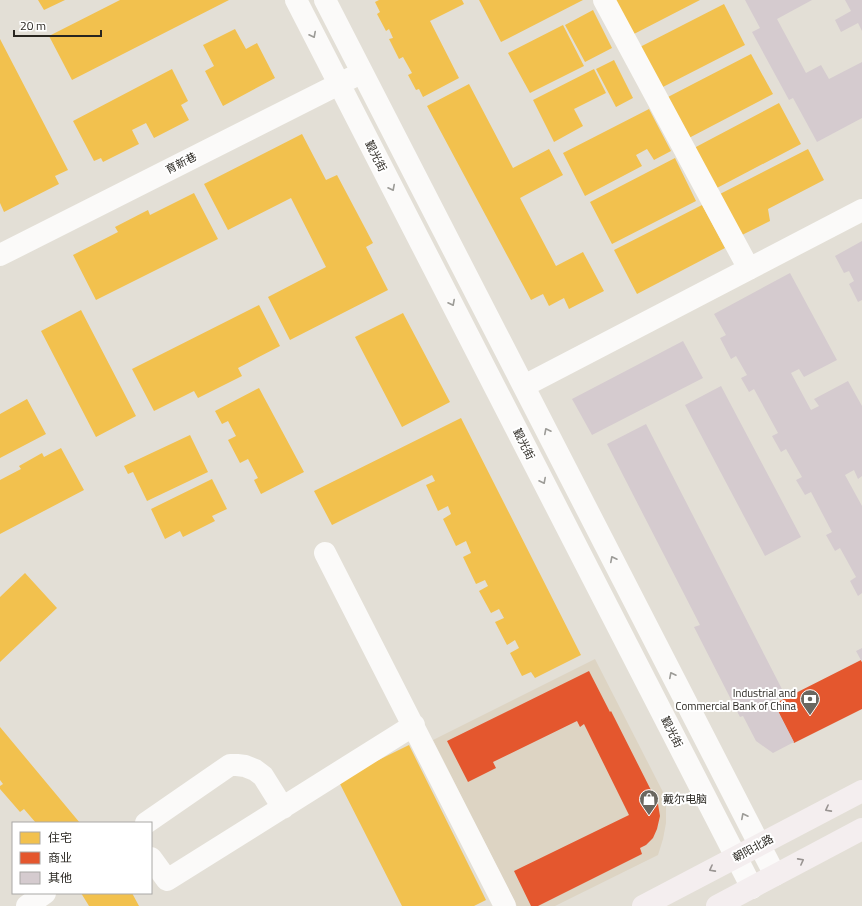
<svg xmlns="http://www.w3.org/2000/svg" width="862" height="906" font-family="'Titillium Web','Noto Sans SC',sans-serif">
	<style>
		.built { fill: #ddd4c3 }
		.homes { fill: #f2c14e }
		.shops { fill: #e4572e }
		.building { fill: #d5cbcf }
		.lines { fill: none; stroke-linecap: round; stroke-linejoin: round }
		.minor { stroke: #fbfaf9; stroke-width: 22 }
		.major { stroke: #f4eeef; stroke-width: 22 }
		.oneway { stroke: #9c9b97 }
		.oneway2 { stroke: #999492 }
		.labels { text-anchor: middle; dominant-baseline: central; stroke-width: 4; stroke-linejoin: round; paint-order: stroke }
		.street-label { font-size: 11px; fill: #292620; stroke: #fff }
		.poi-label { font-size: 11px; fill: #292620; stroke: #fff; text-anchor: end }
	</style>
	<rect width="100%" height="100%" fill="#e3dfd6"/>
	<path class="built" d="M595,659l71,139v25l-3,16 -5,16 -103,51h-38l-84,-166z"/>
	<path class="homes" d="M38,0h27l-21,10z
		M120,0h109l-157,80 -23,-44z
		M379,0h83l2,4 -34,17 29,57 -36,19 -4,-8 -3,1 -8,-15 4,-2 -9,-16 -4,2 -10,-20 4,-1 -4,-9 -3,2 -9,-17 3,-2 -5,-10z
		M479,0h104l-82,42z
		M613,0h87l-68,35z
		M724,4l21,41 -86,44 -21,-41z
		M593,10l19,38 -27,14 -20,-37z
		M563,25l21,41 -54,27 -22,-40z
		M235,29l11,20 11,-6 18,35 -52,28 -18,-35 9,-5 -11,-21z
		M0,39l68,131 -13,6 4,8 -55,28 -4,-9z
		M751,54l22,40 -86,45 -21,-41z
		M614,60l19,38 -17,9 -20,-38z
		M172,69l16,32 -7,4 8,15 -35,18 -8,-15 -14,7 7,14 -36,18 -2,-4 -7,3 -21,-40z
		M594,69l12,24 -32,16 9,17 -29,16 -21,-42z
		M469,84l44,84 36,-19 14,26 -43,23 36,68 27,-14 21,39 -35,18 -5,-11 -15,8 -6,-12 -12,6 -104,-194z
		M779,103l22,41 -86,45 -21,-41z
		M649,109l22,42 -17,9 -7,-11 -11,6 6,11 -57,30 -22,-43z
		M302,134l24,46 11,-5 36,68 -7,4 22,43 -98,50 -22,-43 58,-30 -35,-69 -63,32 -24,-46z
		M808,149l16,31 -56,29 2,12 -30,15 -22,-41z
		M675,158l21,43 -84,43 -22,-42z
		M194,193l24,46 -122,61 -23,-45 45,-23 -3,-5 33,-17 2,5z
		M702,205l23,43 -88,46 -23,-44z
		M259,305l21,41 -42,22 4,8 -44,22 -4,-7 -40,20 -22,-42z
		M81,310l55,106 -40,21 -55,-106z
		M403,313l47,89 -48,25 -47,-90z
		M259,388l45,84 -43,22 -7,-14 4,-2 -10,-19 -8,4 -12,-23 8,-4 -8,-15 -6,3 -7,-13z
		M27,399l19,35 -46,24v-44z
		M461,418l120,237 -46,23 -4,-6 -9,4 -12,-23 9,-5 -4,-8 -8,5 -12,-23 9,-4 -5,-9 -8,4 -12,-22 9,-5 -3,-6 -9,4 -13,-27 8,-4 -5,-12 -10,5 -13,-27 8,-5 -3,-8 -10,5 -12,-26 9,-4 -3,-6 -100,50 -18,-34z
		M190,435l18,37 -61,29 -14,-29 -5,2 -4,-8z
		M61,448l23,42 -84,44v-54l21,-11 -2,-3 23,-13 2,4z
		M212,479l15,30 -15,7 3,5 -32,16 -3,-6 -15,8 -14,-30z
		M25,573l32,35 -57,54v-65z
		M0,727l80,96h-44l-12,-14 -4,3 -20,-23v-3l3,-2 -3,-4z
		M409,745l77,155 -12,6h-72l-64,-126z
		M81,893h51l7,13h-50z"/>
	<path class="shops" d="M861,660l1,2v47l-68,34 -20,-39z
		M589,671l21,41 1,-1 47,93 2,12 -3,13 -4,9 -7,7 -6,3 2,6 -104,52h-7l-17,-35 115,-56 -45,-91 -4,3 -3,-6 -84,41 3,6 -28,14 -21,-41z"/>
	<path class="building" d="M745,0h67l-35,19 29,54 15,-8 8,14 33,-17v56l-45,24 -24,-44 -4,2 -37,-68 8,-4z
		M845,0h17v31l-4,-8 -17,9 -6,-12 16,-9z
		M862,241v59l-4,2 -9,-18 5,-3 -5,-10 -5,2 -9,-17z
		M790,273l47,87 -33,17 -5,-8 -8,4 20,37 8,-4 -5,-7 34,-18 14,25v70l-4,3 -4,-9 -9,5 17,31v87l-4,3 -8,-15 6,-4 -16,-29 -5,3 -9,-16 6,-3 -21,-40 -6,3 -9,-15 6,-3 -16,-28 -5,3 -9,-16 6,-3 -24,-44 -5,3 -8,-14 6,-3 -11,-19 -5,3 -11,-21 6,-3 -12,-21z
		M683,341l20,37 -111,57 -20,-36z
		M721,386l80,151 -36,19 -80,-151z
		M646,424l139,271 -12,6 21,41 -21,11 -17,-12 -13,-25 -3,1 -46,-90 6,-2 -93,-181z
		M862,648v14l-6,-11z"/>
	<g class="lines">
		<path class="minor" d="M296,0l456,888
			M325,0l450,875
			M604,0l145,269
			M0,255l351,-177
			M524,386l338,-176
			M325,553l180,353
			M146,823l84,-58h7l8,1 10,4 8,6 20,32
			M151,858l16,22 247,-155
			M27,906l18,-13"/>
		<path class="major" d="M643,906l219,-115
			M717,906l145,-77"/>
	</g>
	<defs><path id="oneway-chevron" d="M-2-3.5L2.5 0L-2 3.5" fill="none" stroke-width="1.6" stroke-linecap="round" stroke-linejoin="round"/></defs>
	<g class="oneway">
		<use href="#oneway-chevron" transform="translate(313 35) rotate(63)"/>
		<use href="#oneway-chevron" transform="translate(392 188) rotate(63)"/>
		<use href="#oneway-chevron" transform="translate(452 303) rotate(63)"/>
		<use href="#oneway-chevron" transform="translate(547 431) rotate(-117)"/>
		<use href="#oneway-chevron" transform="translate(543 481) rotate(63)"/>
		<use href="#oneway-chevron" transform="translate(613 559) rotate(-117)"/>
		<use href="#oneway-chevron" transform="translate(672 675) rotate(-117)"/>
		<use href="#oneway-chevron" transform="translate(744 816) rotate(-117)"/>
	</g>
	<g class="oneway2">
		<use href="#oneway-chevron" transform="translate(828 809) rotate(152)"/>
		<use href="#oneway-chevron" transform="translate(801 861) rotate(-28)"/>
		<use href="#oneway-chevron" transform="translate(712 869) rotate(152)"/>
	</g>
	<defs>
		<g id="bank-pin" transform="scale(1)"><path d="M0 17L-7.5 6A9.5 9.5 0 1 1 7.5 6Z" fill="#6a6760" stroke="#fff"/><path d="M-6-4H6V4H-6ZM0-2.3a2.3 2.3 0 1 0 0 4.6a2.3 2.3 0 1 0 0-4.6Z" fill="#fff"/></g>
		<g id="shop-pin" transform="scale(1)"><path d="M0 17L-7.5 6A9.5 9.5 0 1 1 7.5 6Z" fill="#6a6760" stroke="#fff"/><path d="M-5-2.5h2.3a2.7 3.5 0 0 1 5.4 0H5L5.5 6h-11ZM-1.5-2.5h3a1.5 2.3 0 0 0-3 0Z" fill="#fff"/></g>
	</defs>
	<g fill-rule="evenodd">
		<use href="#bank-pin" x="810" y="699"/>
		<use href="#shop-pin" x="649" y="799"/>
	</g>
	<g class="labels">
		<g class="street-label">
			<text transform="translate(376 156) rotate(63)">觐光街</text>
			<text transform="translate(181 163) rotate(-27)">育新巷</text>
			<text transform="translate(524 444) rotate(63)">觐光街</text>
			<text transform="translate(672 732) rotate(63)">觐光街</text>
			<text transform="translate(753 848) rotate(-28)">朝阳北路</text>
		</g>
		<g class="poi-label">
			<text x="796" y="693">Industrial and<tspan x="796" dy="13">Commercial Bank of China</tspan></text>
			<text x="663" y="799" text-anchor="start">戴尔电脑</text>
		</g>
	</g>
	<rect x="12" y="822" width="140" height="72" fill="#ffffff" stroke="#a9a8a6"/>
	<rect x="20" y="832" width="20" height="12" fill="#f2c14e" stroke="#a9a8a6"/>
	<text x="48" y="842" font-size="12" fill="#292620">住宅</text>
	<rect x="20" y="852" width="20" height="12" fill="#e4572e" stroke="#a9a8a6"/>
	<text x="48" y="862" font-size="12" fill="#292620">商业</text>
	<rect x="20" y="872" width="20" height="12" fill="#d5cbcf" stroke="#a9a8a6"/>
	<text x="48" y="882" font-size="12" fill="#292620">其他</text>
	<path d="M14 30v6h87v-6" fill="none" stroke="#292620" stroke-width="2"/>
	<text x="20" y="30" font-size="12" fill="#292620" stroke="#ffffff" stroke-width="3" paint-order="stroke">20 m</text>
</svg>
